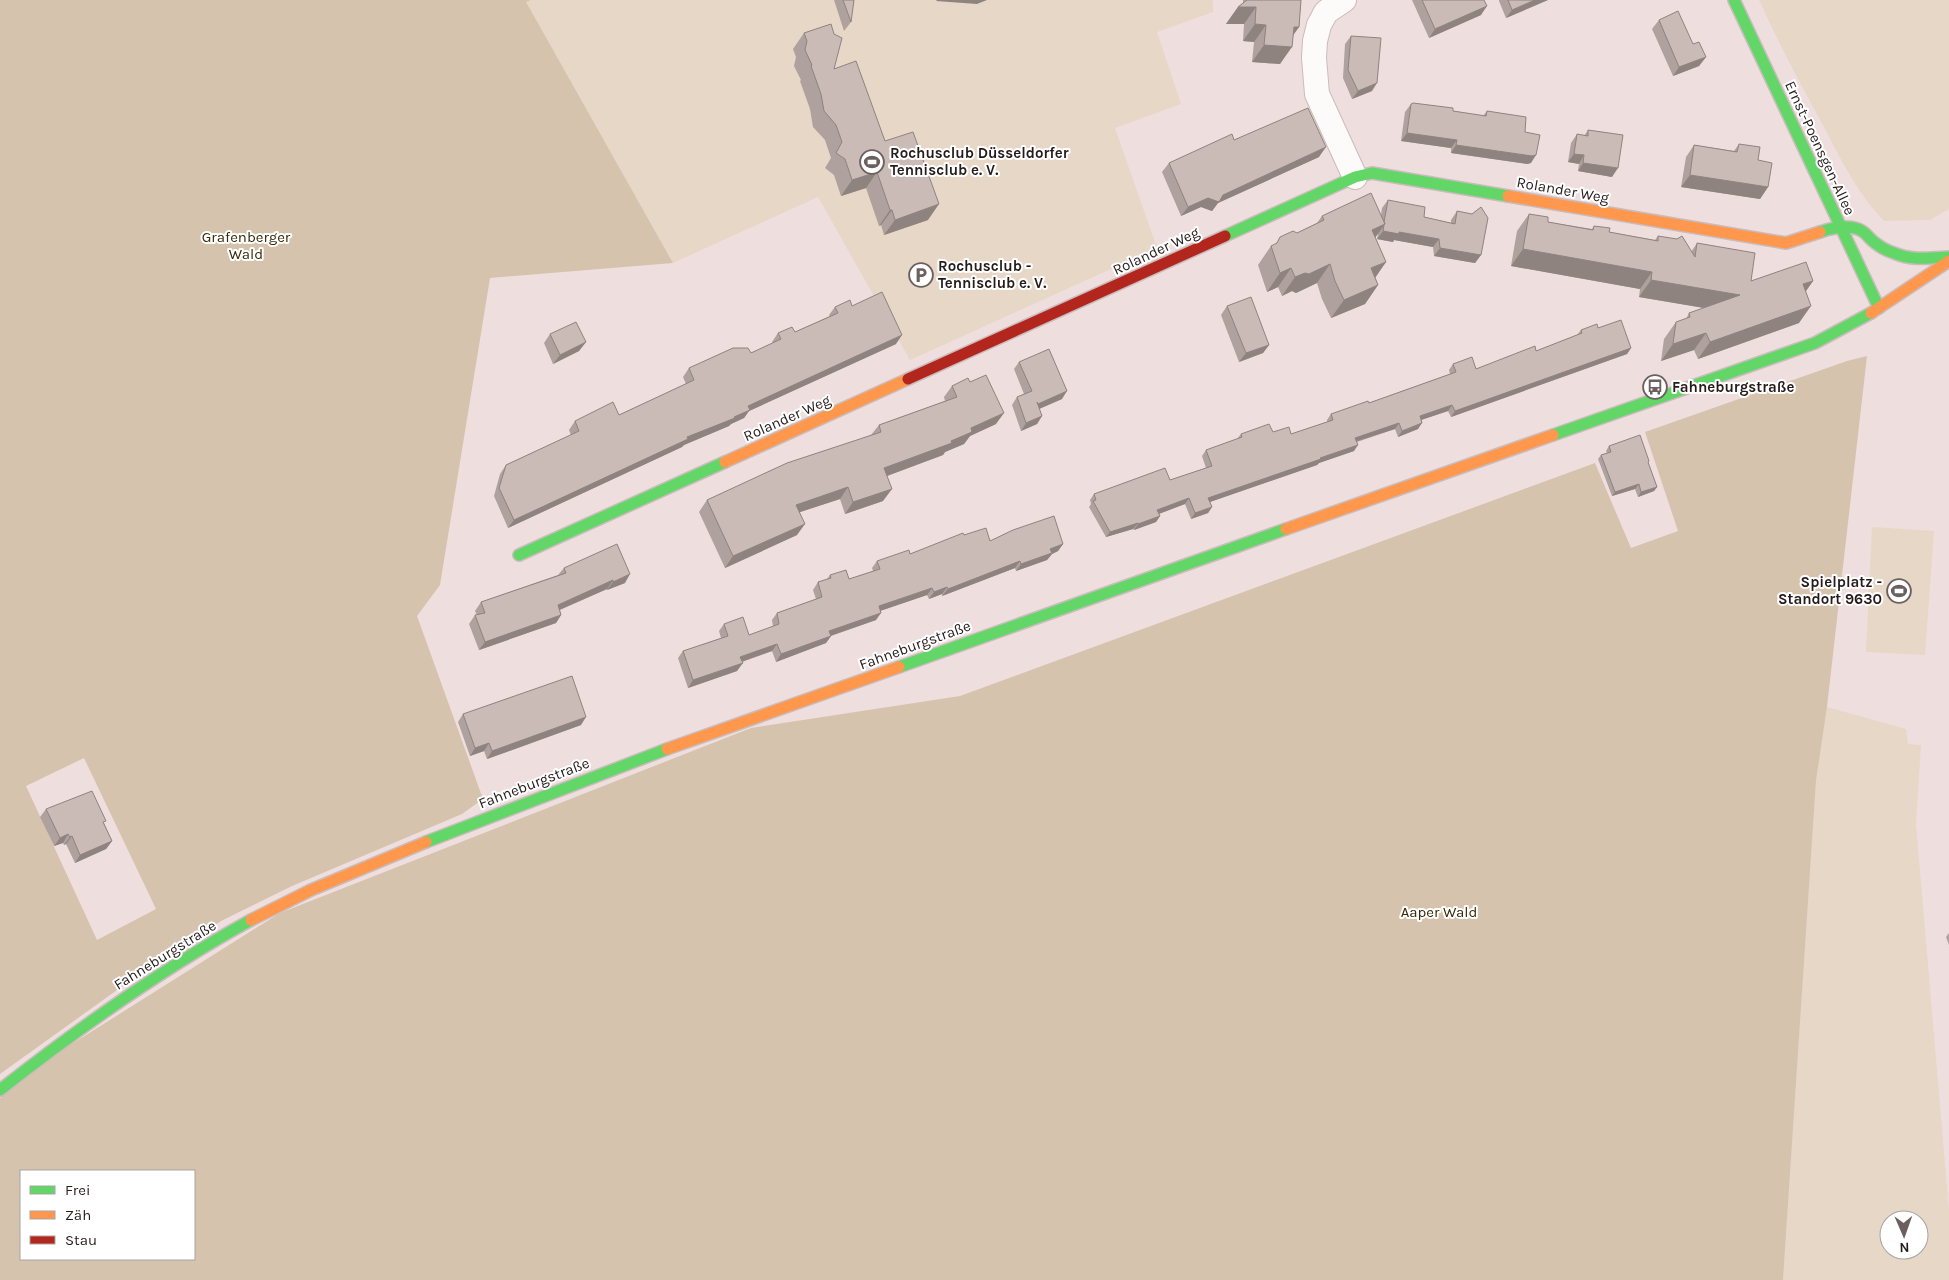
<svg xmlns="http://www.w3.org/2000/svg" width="1949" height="1280" font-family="Karla,sans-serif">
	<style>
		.green { fill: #e6d7c7; fill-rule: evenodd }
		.forest { fill: #d6c3ad; fill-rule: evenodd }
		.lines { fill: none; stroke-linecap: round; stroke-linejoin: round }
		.street-casing { stroke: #cabcbc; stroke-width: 26 }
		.fast-casing { stroke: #cabcbc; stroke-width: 14 }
		.slow-casing { stroke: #cabcbc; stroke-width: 14 }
		.jam-casing { stroke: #cabcbc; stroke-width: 14 }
		.street { stroke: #fdfafa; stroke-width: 24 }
		.fast { stroke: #63d668; stroke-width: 11 }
		.slow { stroke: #ff974d; stroke-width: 11 }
		.jam { stroke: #b3261e; stroke-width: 11 }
		.wall { fill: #afa19d }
		.shaded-wall { fill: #8e837f }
		.building { fill: #cbbbb6; stroke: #8e837f }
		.labels { text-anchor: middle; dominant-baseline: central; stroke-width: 4; stroke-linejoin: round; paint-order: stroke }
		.street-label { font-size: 15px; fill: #261b1b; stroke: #fff }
		.poi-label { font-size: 15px; font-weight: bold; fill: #261b1b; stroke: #fff; text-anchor: start }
		.park-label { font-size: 15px; fill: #372806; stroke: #fff }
	</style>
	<rect width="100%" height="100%" fill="#efdede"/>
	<path class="green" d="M531,0h682v12l-56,20 24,72 -66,24 42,120 -247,112 -92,-163 -145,66 -148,-261z
		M1759,0h190v209l-19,11 -46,1c-26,-27 -42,-59 -59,-92 -23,-42 -46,-85 -66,-129z
		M1872,527l62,4 -9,124 -59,-3z
		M1827,707l79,22 2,15 13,1 -5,79 33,387v69h-166l33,-499zM1889,1220h30v30h-30z"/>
	<path class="forest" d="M0,0h531l-5,2 147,261 -183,15 -50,307 -23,31 66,183 -21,15 -170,72 -69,34 -67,42 -156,112zM84,758l72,151 -59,31 -71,-154z
		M1867,356l-40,351 -11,74 -33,499h-1783v-182l59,-46 221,-139 471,-185 209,-32 635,-233 36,85 47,-17 -33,-99 202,-71zM21,1171h173v88h-173z"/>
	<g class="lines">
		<g class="street-casing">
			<path id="street" d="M1344,0l-18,12 -7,13 -4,16 -1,17 3,36 38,83"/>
		</g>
		<g class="fast-casing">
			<path id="fast" d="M1734,0l145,308
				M1820,232c12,-4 30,-8 42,-1 5,3 8,8 12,11 6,5 13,9 20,11 18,8 37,5 55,4
				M1225,236l130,-59 17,-4 136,23
				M1553,435l262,-92 56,-30
				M519,555l206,-93
				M899,667l387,-138
				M426,842l241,-93
				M0,1090c80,-63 162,-121 251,-170"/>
		</g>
		<g class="slow-casing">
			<path id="slow" d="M1508,196l278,47 34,-11
				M1871,313l78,-52
				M725,462l183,-83
				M1286,529l267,-94
				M667,749l232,-82
				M251,920l60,-30 115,-48"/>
		</g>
		<g class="jam-casing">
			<path id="jam" d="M908,379l317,-143"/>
		</g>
		<use href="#street" class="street"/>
		<use href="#fast" class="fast"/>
		<use href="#slow" class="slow"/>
		<use href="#jam" class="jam"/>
	</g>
	<path class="wall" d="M834,0h20l-3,22 -7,9z
		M1243,0h58l-2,27 -6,8 -13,29 -28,-2 2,-20 -11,-1 1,-17h-18l12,-17 5,-4z
		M1412,0h72l-3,15 -52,23z
		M1499,0h49l-42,18 -7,-17z
		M1659,20l34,24 13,13 -7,9 -26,10 -21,-47z
		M804,33l30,36 51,72 43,79 -44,15 -3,-10 -2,1 -13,-38 -25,8 -7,-21 -9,-7 6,-10 -6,-18 -12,-13 -3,-18 -10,-28 1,-1 -7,-14 2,-9 -3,-8z
		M1351,36l21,55 -20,8 -9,-21 2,-34z
		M1411,104l72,12 4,-5 38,21 6,31 -4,1 -76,-11v-5l-50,-7 4,-29z
		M1588,130l24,47 -34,-6 1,-7 -11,-2 3,-19 6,-9 7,2z
		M1234,140l85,17 -101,46 -6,8 -11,-4 -20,9 -19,-44 7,-9z
		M1739,144l29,43 -8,12 -79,-12 5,-30 8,-12 40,6z
		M1388,200l36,17 27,6v-3l6,-9 24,44 -6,8 -41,-7 -1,-9 -39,-7 -1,2 -16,-3 1,-5 -3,3 11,25 -11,15 3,8 -13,19 -34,14 -9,-19 -5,-16 -21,10 -4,-2 -10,5 -4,-9 -11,5 -9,-27 13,-19 5,-2 4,-7 17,-4 20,-10 5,-7 59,-1 1,-7z
		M1529,214l19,8 44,7 2,-3 15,6 46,8 3,-4 33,16 6,-9 54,38h62l-7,10 -7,32 -101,36 -4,-9 -33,11 3,-22 12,-17 10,-3 3,-6 15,-5 -65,-11 1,-8 -129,-23 6,-35z
		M852,306l44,38 -147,67 -5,7 -13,6 -2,2 -45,19 -2,2 -174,81 -14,-32 6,-22 6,-9 65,-30 -2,-5 6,-9 44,-6 67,-31 -3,-7 6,-9 62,-15 22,-10 -1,-1 6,-9 17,-1 35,-16 -1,-1 6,-8z
		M1227,306l42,39 -6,8 -24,9 -18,-47z
		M1598,328l33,20 -4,6 -176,63 -3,-6 -27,9 -3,9 -20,8 -3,-8 -38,13 -3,9 -35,12 -2,2 -107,37 2,5 -4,6 -17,6 -6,-15 -26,10 1,2 -4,6 -22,8 -1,-1 -27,8 -17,-30 2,-3 -1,-4 4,-6 76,-14 36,-12 -4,-12 4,-6 31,-11 4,-5 32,-2 18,2 36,-12v-2l4,-6 38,-11 81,-29 -1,-4 4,-6 23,5 60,-18 41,-16 4,-5z
		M550,334l36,8 -7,9 -26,13 -9,-21z
		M1019,362l43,37 -23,10 3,7 -5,8 -16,7 -9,-26 5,-8 7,-3 -10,-25z
		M970,382l26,42 -26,12 -6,8 -19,8 -2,3 -56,21 -4,25 -38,13 -5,-15 -40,13 -3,23 -72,33 -26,-56 8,-12 164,-65 8,-10 66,-24 -1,-4 8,-11z
		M1609,446l39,17 9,24 -3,4 -16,6 -3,-8 -23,7 -14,-37 3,-4 6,-2 -1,-2z
		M964,535l26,6 73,3 -5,7 -6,3 -5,6 -31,11 -1,-3 -73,28v-2l-13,5 -2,-4 -47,16 -4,9 -45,16 -5,7 -50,19 -4,-11 -30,11 -5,9 -49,17 -10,-30 5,-7 38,-13 -2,-7 5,-7 25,11 24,-8 -1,-7 5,-7 39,-14 -3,-9 5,-8 9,-3 3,-4 19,4 24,-8 -1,-3 5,-7 33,-7z
		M564,568l61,15 -18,7v-1l-47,21 1,5 -5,8 -77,27 -10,-26 6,-9h2l-2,-4 6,-9 77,-27z
		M463,714l118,11 -94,34 -3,-8 -14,5 -12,-34z
		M46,809l58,14 8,18 -6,8 -31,14 -9,-19 -2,1 -1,-2 -9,3 -14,-29z
		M1949,933v12l-3,-8z"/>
	<path class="shaded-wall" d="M937,0h50l-10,4 -41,-3z
		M1535,0h13l-42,18 6,-8z
		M1487,6l-6,9 -52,23 6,-9z
		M1238,7h18l-12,17h-18z
		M1255,24l11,1 -12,17 -11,-1z
		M1294,27h5l-12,17z
		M1264,45l28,2 -12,17 -28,-2z
		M1706,57l-7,9 -26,10 6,-9z
		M1377,83l-5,8 -20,8 6,-8z
		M1407,133l50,7 -6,8 -50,-7z
		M1456,145l80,10 -5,8 -4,1 -76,-11z
		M1326,147l-7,10 -101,46 -6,8 -11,-4 -20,9 7,-9 20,-9 15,-3z
		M1574,154l10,1 -5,9 -11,-2z
		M1583,163l35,5 -6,9 -34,-6z
		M877,172l-11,16 -25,8 11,-16z
		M1690,175l78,12 -8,12 -79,-12z
		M939,204l-11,16 -44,15 11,-15z
		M890,210h2l-11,15 -2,1z
		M1385,224l-13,18v-12z
		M1383,231l16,1 40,7 -6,8 -39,-7 -1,2 -16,-3z
		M1440,248l41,7 -6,8 -41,-7z
		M1523,249l129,23 -12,17 -129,-23z
		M1386,262l-13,19 -2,-13z
		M1330,264l-13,19 -21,10 -4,-2 -10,5 13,-19 10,-4z
		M1291,268l-13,19 -11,5 13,-19z
		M1651,280l89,15 -12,17 -89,-15z
		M1813,281l-12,17 2,-14z
		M1378,285l-13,19 -34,14 13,-18z
		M1811,306l-12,17 -101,36 12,-17z
		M1706,333l-12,17 -33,11 12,-17z
		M902,335l-6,9 -147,67 -5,7 -13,6 -2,2 -45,19 -2,2 -174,81 6,-8 173,-83 47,-20 14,-11z
		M586,342l-7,9 -26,13 7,-9z
		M1269,345l-6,8 -24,9 7,-9z
		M1631,348l-4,6 -176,63 4,-6z
		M1067,391l-5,8 -30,13 6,-8z
		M1452,405l-4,6 -33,11 5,-6z
		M1004,413l-8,11 -26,12 -6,8 -19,8 -2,3 -67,25 8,-12 67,-27 20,-13z
		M1042,416l-5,8 -16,7 5,-8z
		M1399,423l-4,6 -44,14 4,-5z
		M1422,423l-4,6 -20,8 4,-6z
		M1358,445l-4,6 -35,12 -2,2 -113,39 4,-6z
		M1639,484l-4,5 -23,7 3,-4z
		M848,487l-8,12 -52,17 8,-11z
		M1657,487l-3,4 -16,6 3,-5z
		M892,489l-9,12 -38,13 8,-12z
		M1189,498l-4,6 -32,12 4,-6z
		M1212,507l-4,6 -17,6 4,-6z
		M1160,516l-4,6 -22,8 4,-6z
		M1138,523l-5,6 -27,8 4,-5z
		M805,524l-8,11 -72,33 8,-12z
		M1063,544l-5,7 -6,3 -5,6 -31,11 5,-7 29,-15z
		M1020,561l-5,7 -73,28 6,-7z
		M630,574l-5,9 -18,7 6,-8z
		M613,580l-6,9 -55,24 6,-8z
		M947,587l-5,7 -13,5 5,-7z
		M932,588l-5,7 -53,18 5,-7z
		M881,613l-5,7 -52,18 5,-7z
		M561,615l-5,8 -77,27 6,-8z
		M831,636l-5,7 -50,19 5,-8z
		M777,644l-5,7 -37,13 5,-7z
		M743,663l-6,8 -49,17 5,-8z
		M586,717l-5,8 -94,34 5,-8z
		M489,743l-5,8 -14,5 5,-8z
		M68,834l-5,9 -9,3 6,-8z
		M72,836l-6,8 -2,1 6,-8z
		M112,841l-6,8 -31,14 5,-8z"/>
	<path class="building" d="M843,0h11l-3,22z
		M1247,0h54l-2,27h-5l-2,20 -28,-2 2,-20 -11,-1 1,-17h-18z
		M1422,0h62l3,6 -52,23z
		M1508,0h27l-23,10z
		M1678,11l15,33 6,-2 7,15 -27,10 -20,-47z
		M831,24l3,10 8,4 -8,31 22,-8 29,80 28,-9 26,72 -44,16 -3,-10h-2l-13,-38 -25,8 -7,-21 -9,-6 6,-11 -6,-17 -12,-14 -3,-17 -10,-28 1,-1 -7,-15 2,-9 -3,-8z
		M1351,36l30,2 -4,45 -19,8 -10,-21z
		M1413,103l40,5v3l33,5 1,-5 39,6 -1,15 15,3 -4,20 -4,1 -76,-11 1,-5 -50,-7 4,-29z
		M1308,108l18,39 -103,48 -4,7 -11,-4 -20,9 -19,-44 63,-29 2,6z
		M1588,130l35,5 -5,33 -35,-5 1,-8 -10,-1 3,-20 11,2z
		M1739,144l21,3 -2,13 14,3 -4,24 -78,-12 4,-30 43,7z
		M1371,193l14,31 -13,6 14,32 -15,6 7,17 -34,15 -9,-19 -5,-17 -21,10 -4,-1 -10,4 -4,-9 -11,5 -9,-27 6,-3 3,-6 13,-6 4,2 27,-13 -2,-4z
		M1388,200l37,7 -1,10 31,7 2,-13 15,3 9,-7 7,11 -7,37 -41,-7 -1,-9 -40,-7v2l-16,-3 1,-6 1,-1 -1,-2z
		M1529,214l19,3v5l45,8 1,-4 16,2 -1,4 49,9v-5l19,3 5,-3 13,21 2,-14 58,10 -4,28 55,-19 7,19 -10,3 8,22 -101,36 -4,-9 -33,11 3,-22 14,-5 -1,-4 51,-18 -89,-15 1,-8 -129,-23z
		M882,292l20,43 -154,71 2,4 -16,7 1,1 -48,19 1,2 -174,81 -15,-32 7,-23 73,-34 -4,-10 38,-19 6,13 75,-35 -5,-12 44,-20h15l3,5 30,-14 -3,-6 14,-6 3,5 43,-19 -3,-6 15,-7 2,6z
		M1251,297l18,48 -23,8 -19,-47z
		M1621,320l10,28 -176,63 -3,-6 -32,11 2,7 -20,8 -3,-8 -44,15 3,7 -38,13 1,1 -113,39 4,9 -17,6 -6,-15 -32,12 3,6 -22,8v-1l-28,9 -17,-31 3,-1 -2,-6 71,-26 5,12 42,-14 -6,-16 36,-13 -1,-3 28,-10 4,8 16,-5 2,7 42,-14 -2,-6 37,-13 1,2 87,-31 -3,-8 19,-7 4,12 59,-23 1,5 46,-18 -1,-3 16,-6 1,4z
		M576,322l10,20 -26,13 -10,-21z
		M1049,349l18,42 -29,13 -1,-2 5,14 -16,7 -9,-26 15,-6 -13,-29z
		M986,375l18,38 -33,15 1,4 -21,9 1,2 -68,25 8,21 -39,13 -5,-15 -52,18 9,19 -72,32 -26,-56 80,-37 94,-31 -2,-7 78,-28 -5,-11 16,-8 2,4z
		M1640,435l9,26 -1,1 9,25 -16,5 -2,-8 -24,8 -14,-37 10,-3 -2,-6z
		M1054,516l9,28 -13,5 2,4 -31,11 -1,-3 -72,28 -1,-2 -13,5 -2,-4 -53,18 2,7 -52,18 2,5 -50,18 -4,-10 -37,13 3,6 -50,17 -10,-29 45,-15 -4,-12 19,-7 6,18 30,-11 -2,-11 45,-16 -4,-15 13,-4 -1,-3 16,-5 3,9 31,-10 -3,-8 32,-11 1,4 53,-21 1,2 22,-7 4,13 23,-11z
		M617,544l13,30 -17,8v-2l-55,25 3,10 -76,27 -10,-27 10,-2 -4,-11 85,-29 -2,-5z
		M572,676l14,41 -94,34 -3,-8 -14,5 -12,-34z
		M92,791l14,30 -3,1 9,19 -32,14 -8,-19 -2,1 -2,-3 -8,4 -14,-29z"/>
	<defs>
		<g id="stadium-ring" transform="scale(1.25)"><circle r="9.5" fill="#fff" stroke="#6c5f5f" stroke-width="1.5"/><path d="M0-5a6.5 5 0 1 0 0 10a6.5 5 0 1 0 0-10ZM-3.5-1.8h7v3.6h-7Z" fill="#6c5f5f"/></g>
		<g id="parking-ring" transform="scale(1.25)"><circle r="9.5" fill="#fff" stroke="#6c5f5f" stroke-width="1.5"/><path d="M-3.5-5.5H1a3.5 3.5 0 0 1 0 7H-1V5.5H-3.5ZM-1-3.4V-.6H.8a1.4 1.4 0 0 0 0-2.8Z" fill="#6c5f5f"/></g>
		<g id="bus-ring" transform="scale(1.25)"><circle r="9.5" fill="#fff" stroke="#6c5f5f" stroke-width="1.5"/><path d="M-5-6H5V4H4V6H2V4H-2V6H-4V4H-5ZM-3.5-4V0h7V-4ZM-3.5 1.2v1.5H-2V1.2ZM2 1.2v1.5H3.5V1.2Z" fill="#6c5f5f"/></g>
	</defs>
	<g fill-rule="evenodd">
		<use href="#stadium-ring" x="872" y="162"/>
		<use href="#parking-ring" x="921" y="275"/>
		<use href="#bus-ring" x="1655" y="387"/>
		<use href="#stadium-ring" x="1899" y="591"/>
	</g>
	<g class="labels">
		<g class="street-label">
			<text transform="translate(1820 148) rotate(65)">Ernst-Poensgen-Allee</text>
			<text transform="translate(1563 190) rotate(10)">Rolander Weg</text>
			<text transform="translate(1156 251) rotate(-25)">Rolander Weg</text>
			<text transform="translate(787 418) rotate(-24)">Rolander Weg</text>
			<text transform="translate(915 645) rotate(-20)">Fahneburgstraße</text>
			<text transform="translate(534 783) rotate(-21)">Fahneburgstraße</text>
			<text transform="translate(165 955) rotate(-32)">Fahneburgstraße</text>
		</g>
		<g class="poi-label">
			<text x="890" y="153">Rochusclub Düsseldorfer<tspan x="890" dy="17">Tennisclub e. V.</tspan></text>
			<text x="938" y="266">Rochusclub -<tspan x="938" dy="17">Tennisclub e. V.</tspan></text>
			<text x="1672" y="387">Fahneburgstraße</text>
			<text x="1882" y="582" text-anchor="end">Spielplatz -<tspan x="1882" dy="17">Standort 9630</tspan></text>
		</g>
		<g class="park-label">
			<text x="246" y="237">Grafenberger<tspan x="246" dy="17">Wald</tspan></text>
			<text x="1439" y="912">Aaper Wald</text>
		</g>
	</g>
	<rect x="20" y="1170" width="175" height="90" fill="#ffffff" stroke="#a8a4a4"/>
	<rect x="30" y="1186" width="25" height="8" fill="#63d668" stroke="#a8a4a4"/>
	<text x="65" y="1195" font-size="15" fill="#261b1b">Frei</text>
	<rect x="30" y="1211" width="25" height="8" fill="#ff974d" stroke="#a8a4a4"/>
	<text x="65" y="1220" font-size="15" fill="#261b1b">Zäh</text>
	<rect x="30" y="1236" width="25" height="8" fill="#b3261e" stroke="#a8a4a4"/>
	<text x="65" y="1245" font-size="15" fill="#261b1b">Stau</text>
	<g transform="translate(1904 1235) rotate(178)"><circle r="24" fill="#ffffff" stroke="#a8a4a4"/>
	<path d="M0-4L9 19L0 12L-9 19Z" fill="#6c5f5f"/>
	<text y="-8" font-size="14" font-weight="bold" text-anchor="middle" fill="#261b1b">N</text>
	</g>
</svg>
